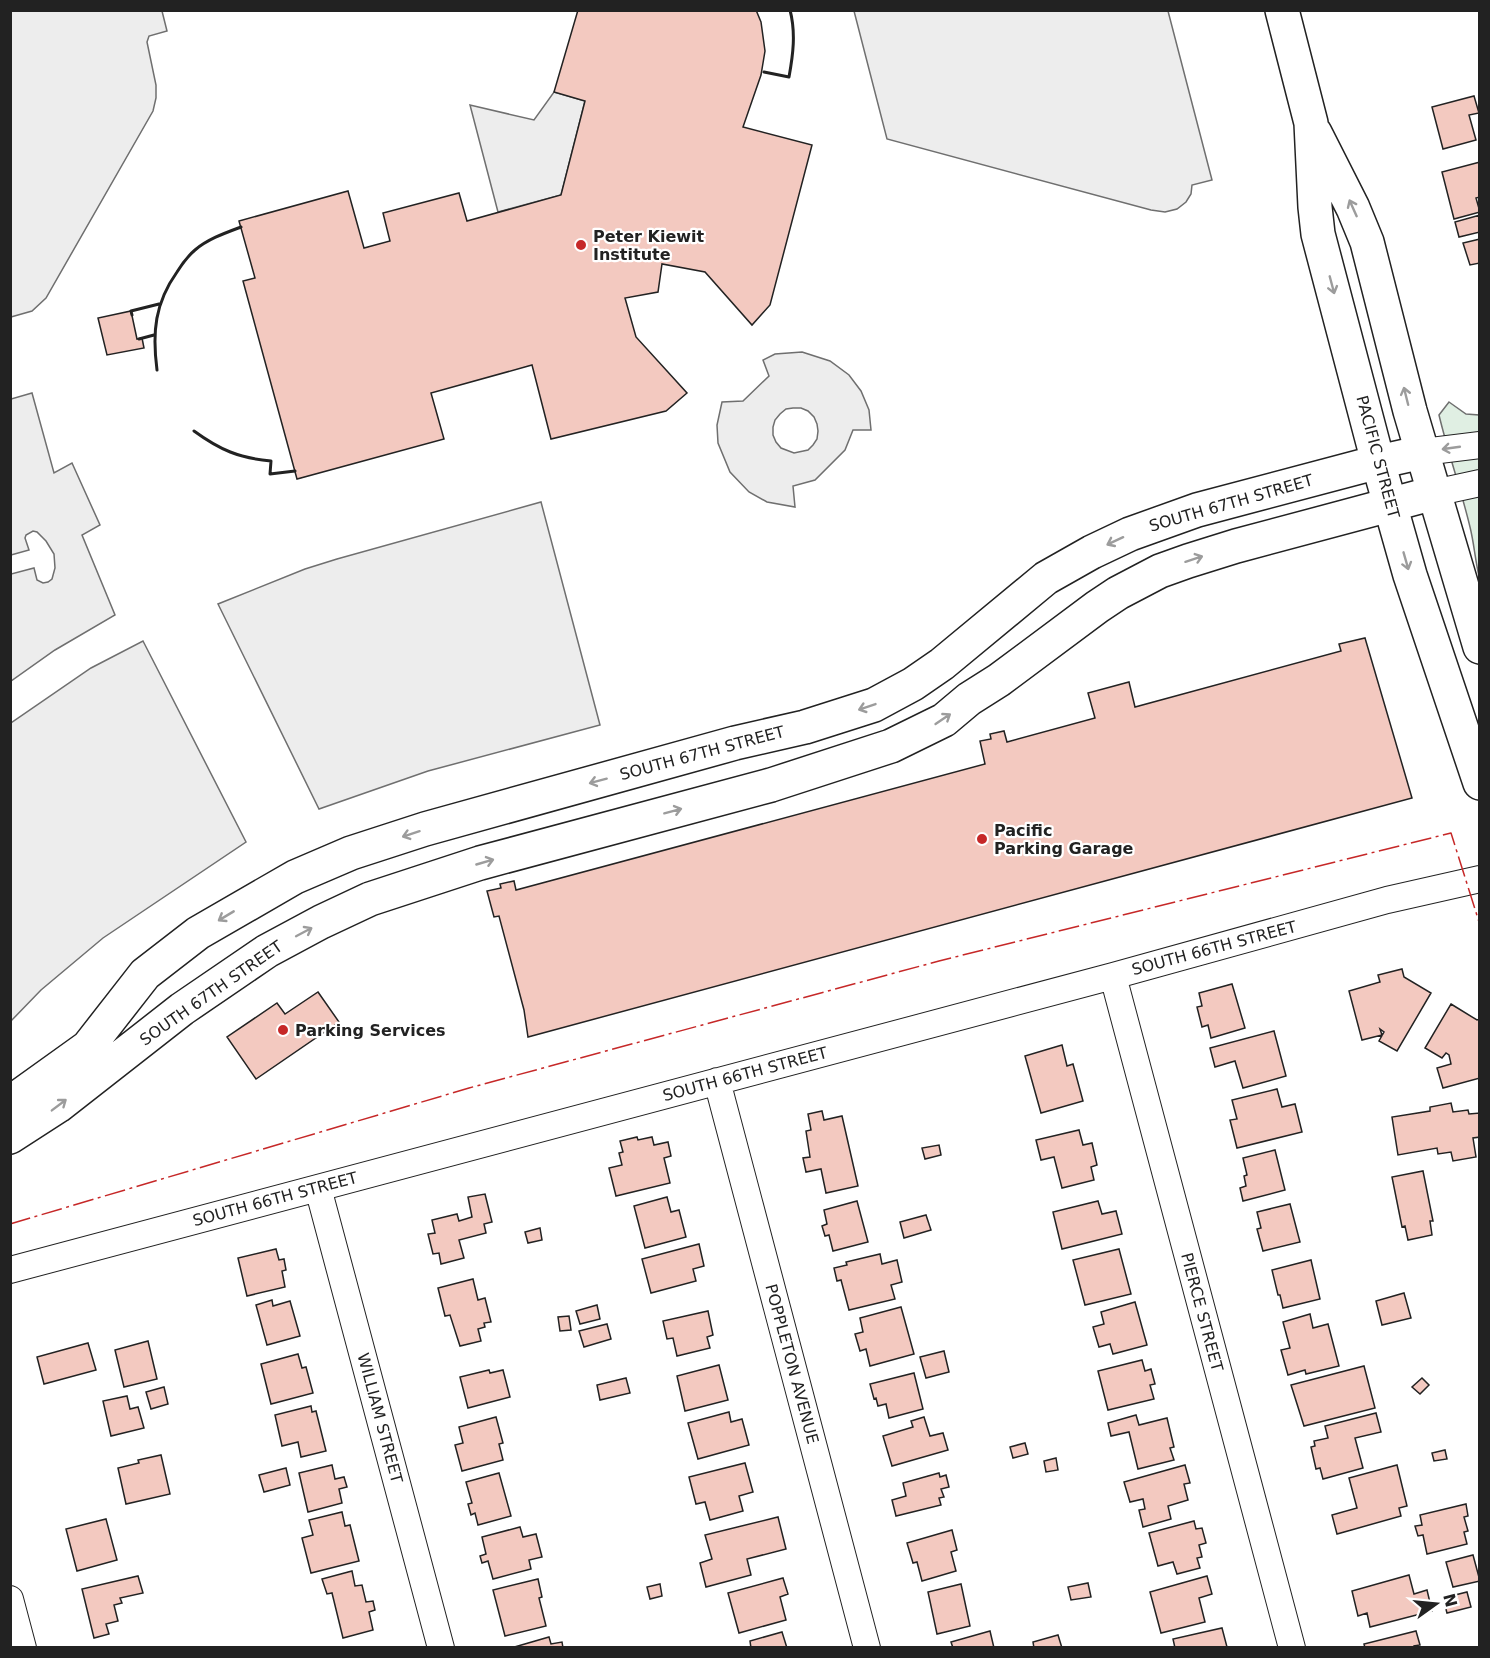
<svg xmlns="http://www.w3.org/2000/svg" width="1490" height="1658" font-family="'DejaVu Sans',sans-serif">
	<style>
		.green { fill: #e0efe3; stroke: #6f6f6f; stroke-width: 1.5 }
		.parking { fill: #ededed; stroke: #6f6f6f; stroke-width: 1.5; fill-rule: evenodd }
		.building { fill: #f3c9c0; stroke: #222; stroke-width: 1.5 }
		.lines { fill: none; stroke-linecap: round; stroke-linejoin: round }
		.minor-casing { stroke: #222; stroke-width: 28 }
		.secondary-casing { stroke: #222; stroke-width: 36 }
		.primary-casing { stroke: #222; stroke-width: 36 }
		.minor { stroke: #fff; stroke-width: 26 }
		.secondary { stroke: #fff; stroke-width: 33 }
		.primary { stroke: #fff; stroke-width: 33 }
		.wall { stroke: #222; stroke-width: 3 }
		.power { stroke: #c62828; stroke-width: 1.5; stroke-dasharray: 21 4.5 3 4.5; stroke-linecap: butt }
		.oneway { stroke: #9c9c9c }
		.poi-dot { fill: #c62828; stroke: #fff; stroke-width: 2 }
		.labels { text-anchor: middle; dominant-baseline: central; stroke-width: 4.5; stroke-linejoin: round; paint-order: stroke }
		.poi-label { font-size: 16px; font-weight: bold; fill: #222; stroke: #fff; text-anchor: start }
		.street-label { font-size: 16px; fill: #222; stroke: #fff }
	</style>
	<rect width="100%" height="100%" fill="#fff"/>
	<path class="green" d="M1449,402l17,12 13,1v161c-4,-17 -5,-33 -9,-49 -9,-38 -22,-74 -31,-112z"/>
	<path class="parking" d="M11,10l151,1 5,20 -18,5 -2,6 9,43v13l-3,13 -107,187 -14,13 -21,6z
		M854,11h314l44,169 -20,5 -1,9 -5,8 -9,7 -12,3 -14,-2 -264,-71z
		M554,92l31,9 -24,94 -63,17 -28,-107 64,15z
		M802,352l28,9 19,14 12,16 8,19 2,20h-18l-8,20 -30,30 -22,6 2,21 -28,-5 -18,-10 -19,-20 -12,-29 -1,-18 5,-23 21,-1 26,-25 -6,-16 12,-6zM793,408h8l7,3 6,6 3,7 1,7 -1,8 -4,6 -5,5 -14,3 -13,-5 -5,-6 -3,-7v-8l2,-7 5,-6 6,-5z
		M32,393l22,80 18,-10 28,62 -18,10 33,80 -60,35 -44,31v-107l23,-6 3,12 6,3 5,-1 4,-3 3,-11 -1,-14 -8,-13 -9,-9 -4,-1 -7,4 -1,3 4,12 -18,5v-156z
		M541,502l59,223 -172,46 -109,38 -101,-205 87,-35 32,-10z
		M143,641l103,201 -143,96 -62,52 -30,31v-298l80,-55z"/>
	<path class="building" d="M578,10h178l5,12 4,29 -4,24 -18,52 69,18 -42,160 -18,20 -47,-53 -43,-8 -4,28 -33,6 11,39 51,56 -21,18 -115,28 -19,-74 -101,28 13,46 -147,40 -54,-198 12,-3 -16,-57 109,-30 16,57 26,-7 -7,-28 76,-20 8,28 94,-26 24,-94 -31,-9z
		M1474,96l5,17 -10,2 7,25 -33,9 -11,-42z
		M1480,162v35l-4,1 4,14 -26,7 -12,-47z
		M1480,215v17l-21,5 -4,-15z
		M1480,239v24l-10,2 -7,-22z
		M131,311l6,28 5,-1 2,10 -37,7 -9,-37z
		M1365,638l47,160 -884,239 -4,-27 -25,-94 -5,1 -7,-26 14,-3 -1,-4 14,-3 2,9 469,-126 -5,-23 11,-2 -1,-5 14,-3 3,11 88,-24 -7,-25 41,-11 6,25 206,-56 -2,-7z
		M1402,969l2,8 27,16 -34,58 -18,-10 5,-9 -4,-3 2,6 -20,5 -13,-49 31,-9 -2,-7z
		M1232,984l13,44 -34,10 -3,-13 -6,2 -5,-20 5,-1 -3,-13z
		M318,992l21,30 -83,57 -29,-42 50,-34 8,11z
		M1451,1004l26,16 3,-1v59l-37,10 -6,-20 14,-4 -2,-9 -3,-2 -4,5 -17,-10z
		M1274,1031l12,45 -43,12 -8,-27 -20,6 -5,-19z
		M1062,1045l5,21 6,-2 10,37 -42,12 -16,-57z
		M1277,1089l5,18 13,-3 7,28 -65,16 -7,-28 7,-1 -5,-19z
		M1451,1103l2,9 15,-2 1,4 11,-1v24l-7,1 3,19 -23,4 -2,-9 -13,2 -1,-6 -39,7 -6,-38 38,-6v-4z
		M822,1111l2,9 18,-4 16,70 -32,7 -5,-24 -15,3 -3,-14 7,-1 -4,-26 5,-1 -3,-16z
		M1079,1130l4,15 9,-2 5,22 -6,2 3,13 -32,8 -8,-31 -13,3 -5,-20z
		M637,1137l1,3 14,-3 2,8 14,-3 3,14 -7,2 6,25 -54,13 -7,-28 13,-3 -3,-12 4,-1 -3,-11z
		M939,1145l2,10 -16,4 -3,-11z
		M1275,1150l10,40 -42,11 -3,-13 6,-2 -2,-10 3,-1 -4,-17z
		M1423,1171l10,50h-3l2,14 -24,5 -3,-14 -3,1 -10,-50z
		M485,1194l7,28 -8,2 2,9 -27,7 5,18 -23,6 -2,-11 -6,1 -5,-20 7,-1 -3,-13 25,-6 2,7 13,-4 -4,-20z
		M667,1197l4,15 8,-2 7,27 -41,11 -11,-42z
		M857,1201l11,41 -35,9 -4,-16 -4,1 -3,-10 5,-2 -3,-14z
		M1098,1201l4,13 14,-3 6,23 -60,15 -9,-37z
		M1290,1204l10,38 -37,9 -6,-22 4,-1 -4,-16z
		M926,1215l5,15 -27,8 -4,-16z
		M540,1228l2,12 -14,3 -3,-11z
		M699,1244l5,22 -11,3 3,12 -45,12 -9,-34z
		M276,1249l3,11 5,-1 2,11 -4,1 3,16 -38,9 -9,-38z
		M1119,1249l12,45 -46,11 -12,-45z
		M880,1254l2,10 15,-4 5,22 -11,3 4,14 -46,11 -8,-30 -4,1 -3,-13 13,-3 -1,-3z
		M1311,1260l9,39 -37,9 -3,-13h-2l-6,-25z
		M473,1279l5,21 7,-2 6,24 -7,1 1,4 -7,2 3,12 -21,5 -10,-31 -5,1 -7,-28z
		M1404,1293l7,25 -29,7 -6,-24z
		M272,1300l1,6 17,-5 10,35 -33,9 -11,-40z
		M1135,1302l12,43 -34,9 -3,-10 -11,3 -6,-20 11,-3 -3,-12z
		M597,1305l3,14 -20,5 -4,-13z
		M901,1307l13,47 -44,12 -4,-17 -6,2 -5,-17 8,-2 -3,-14z
		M708,1311l5,24 -6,2 3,11 -33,8 -4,-18 -6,1 -4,-18z
		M1310,1314l3,14 15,-4 11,42 -33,8 -1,-4 -17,5 -7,-25 9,-2 -7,-26z
		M569,1316l2,14 -11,1 -2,-14z
		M607,1324l4,15 -27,8 -5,-16z
		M148,1341l9,38 -33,8 -9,-37z
		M88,1343l8,27 -52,14 -7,-27z
		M944,1351l5,21 -23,6 -6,-21z
		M298,1354l4,14 4,-1 7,26 -42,11 -10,-40z
		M1142,1360l3,11 6,-2 4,15 -5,1 4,14 -46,11 -10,-39z
		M719,1365l9,35 -43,11 -8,-35z
		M1364,1366l11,42 -71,18 -13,-41z
		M489,1370l1,3 13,-3 7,27 -42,11 -8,-31z
		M914,1373l9,36 -34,9 -3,-14 -8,2 -2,-8 -2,1 -4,-15z
		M626,1378l4,15 -30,7 -3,-15z
		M1422,1378l7,7 -9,9 -8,-7z
		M164,1387l4,17 -17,5 -5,-17z
		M127,1396l3,13 8,-2 6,21 -33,8 -8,-35z
		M311,1406l1,6 4,-1 10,40 -25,6 -3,-15 -16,4 -7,-31z
		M729,1412l2,10 11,-3 7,26 -51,14 -10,-36z
		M1376,1413l5,19 -26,6 8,30 -40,11 -3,-11 -4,1 -5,-22 4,-1 -1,-5 14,-3 -3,-12z
		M1136,1415l3,10 28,-7 7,29 -4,1 4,12 -36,9 -9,-37 -18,4 -3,-13z
		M496,1417l7,26 -4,1 4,16 -41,11 -7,-26 8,-2 -4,-16z
		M924,1417l6,19 13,-3 5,17 -56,16 -9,-30 30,-9 -2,-6z
		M1025,1443l3,11 -15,4 -3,-11z
		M1445,1450l2,9 -13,2 -2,-8z
		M161,1455l9,39 -44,10 -8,-36 21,-5 -1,-3z
		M1056,1458l2,12 -12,2 -2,-11z
		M745,1463l8,29 -14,4 4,15 -33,9 -5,-18 -9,2 -7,-27z
		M332,1465l3,14 9,-2 3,10 -8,2 3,14 -34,9 -9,-39z
		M1185,1465l5,18 -6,1 4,16 -20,6 3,13 -28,8 -4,-17 6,-1 -2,-10 -13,3 -6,-20z
		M1397,1465l10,41 -8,2 2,8 -64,18 -5,-19 25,-7 -8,-30z
		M286,1468l4,17 -26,7 -5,-17z
		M499,1473l12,43 -33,9 -3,-12 -4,2 -3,-11 4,-1 -6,-21z
		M939,1473l1,4 6,-2 3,12 -8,2 3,8 -5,1 2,7 -45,11 -4,-16 14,-4 -3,-13z
		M1466,1504l2,12 -4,1 4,14 -4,1 3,12 -40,10 -4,-19 -5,1 -3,-10 7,-1 -2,-10z
		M342,1512l3,14 5,-1 9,36 -48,12 -9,-35 11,-3 -4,-15z
		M778,1517l8,32 -39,10 4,16 -45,12 -6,-24 12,-4 -7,-24z
		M106,1519l11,41 -40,11 -11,-42z
		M1194,1521l2,8 6,-1 4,15 -7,2 3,12 -5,1 3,10 -23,6 -4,-12 -15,4 -9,-33z
		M520,1527l3,10 13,-3 6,23 -13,3 2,9 -38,10 -5,-18 -6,2 -2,-7 6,-2 -4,-17z
		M952,1530l5,20 -6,2 5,19 -34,10 -5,-19 -4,1 -6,-20z
		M1473,1555l7,26 -27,6 -7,-25z
		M352,1571l3,15 7,-1 4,17 7,-1 2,9 -6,2 4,18 -30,8 -11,-45 -5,1 -5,-15z
		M1409,1575l5,19 13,-4 5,21 -62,16 -3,-14 -9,3 -6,-25z
		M138,1576l5,17 -23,5 2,5 -8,2 4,16 -12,3 3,10 -15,4 -12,-49z
		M1207,1576l5,18 -13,4 6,24 -44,11 -11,-41z
		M783,1578l5,16 -8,3 6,23 -47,13 -11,-40z
		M538,1579l4,18 -3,1 7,28 -41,10 -12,-46z
		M1088,1583l3,14 -20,3 -3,-13z
		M660,1584l2,12 -12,3 -3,-12z
		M961,1584l9,42 -33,8 -9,-42z
		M1467,1592l4,15 -24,6 -4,-15z
		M1222,1628l5,19 -52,1 -2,-9z
		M990,1631l4,17h-41l-2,-6z
		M1416,1631l4,14 -6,1v2h-49l-1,-4z
		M782,1632l5,16h-36l-1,-7z
		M1058,1635l4,13h-28l-1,-6z
		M549,1637l2,7 11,-2 1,6h-52z"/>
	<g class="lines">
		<g class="minor-casing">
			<path id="minor" d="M1423,452l57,-7
				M1434,493l46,-10
				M1113,976l179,672
				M717,1081l150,567
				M318,1188l123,460
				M10,1270l1103,-294 274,-76 93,-21
				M10,1599l13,49"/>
		</g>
		<g class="secondary-casing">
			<path id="secondary" d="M10,1103l78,-56 57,-73 53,-41 97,-56 56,-24 74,-24 310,-86 70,-16 69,-22 39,-21 29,-20 104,-86 46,-26 38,-18 67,-24 181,-48 45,-10
				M10,1137l48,-31 124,-97 85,-58 54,-29 49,-23 110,-36 291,-78 120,-39 53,-26 25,-21 30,-19 98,-73 21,-14 42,-22 28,-10 48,-15 198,-53"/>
		</g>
		<g class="primary-casing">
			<path id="primary" d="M1282,10l29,113 4,84 3,27 60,228 32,113 70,208
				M1315,133l38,75 14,34 43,169 70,236"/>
		</g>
		<use href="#minor" class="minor"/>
		<use href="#secondary" class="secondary"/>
		<use href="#primary" class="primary"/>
		<path class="wall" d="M764,72l25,5c4,-22 7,-44 1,-67
			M132,315l-1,-4 28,-7
			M139,339l15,-4
			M157,370c-5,-38 -2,-67 20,-98 5,-8 11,-16 18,-22 13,-11 30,-17 46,-23
			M194,431c26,19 45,27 77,30l-1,13 25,-3"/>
		<path class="power" d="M10,1224l459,-136 470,-127 512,-128 29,92"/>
	</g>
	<defs><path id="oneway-shaft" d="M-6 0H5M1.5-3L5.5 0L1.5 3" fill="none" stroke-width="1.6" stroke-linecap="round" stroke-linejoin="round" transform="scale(1.5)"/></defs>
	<g class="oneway">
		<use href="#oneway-shaft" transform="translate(1353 208) rotate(-114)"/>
		<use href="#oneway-shaft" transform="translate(1332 285) rotate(75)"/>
		<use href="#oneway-shaft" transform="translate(1406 396) rotate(-104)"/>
		<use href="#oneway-shaft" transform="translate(1451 448) rotate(172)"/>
		<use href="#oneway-shaft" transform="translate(1115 541) rotate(155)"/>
		<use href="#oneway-shaft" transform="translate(1194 559) rotate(-18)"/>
		<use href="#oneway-shaft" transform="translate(1406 561) rotate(74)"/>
		<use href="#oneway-shaft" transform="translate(867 707) rotate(161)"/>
		<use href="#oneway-shaft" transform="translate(943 719) rotate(-34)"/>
		<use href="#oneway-shaft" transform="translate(598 781) rotate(165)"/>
		<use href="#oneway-shaft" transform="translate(673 811) rotate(-15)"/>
		<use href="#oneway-shaft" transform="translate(411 834) rotate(162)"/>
		<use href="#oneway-shaft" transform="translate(485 862) rotate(-16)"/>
		<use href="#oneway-shaft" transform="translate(226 916) rotate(149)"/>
		<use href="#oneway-shaft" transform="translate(304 932) rotate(-28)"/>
		<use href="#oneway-shaft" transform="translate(59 1105) rotate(-37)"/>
	</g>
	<g class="poi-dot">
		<circle cx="581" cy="245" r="6"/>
		<circle cx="982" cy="839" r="6"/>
		<circle cx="283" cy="1030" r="6"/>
	</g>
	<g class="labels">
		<g class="poi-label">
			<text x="593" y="236">Peter Kiewit<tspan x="593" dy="18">Institute</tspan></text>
			<text x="994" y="830">Pacific<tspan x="994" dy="18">Parking Garage</tspan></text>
			<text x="295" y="1030">Parking Services</text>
		</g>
		<g class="street-label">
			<text transform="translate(1378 457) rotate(75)">PACIFIC STREET</text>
			<text transform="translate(1231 503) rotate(-16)">SOUTH 67TH STREET</text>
			<text transform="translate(702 753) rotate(-15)">SOUTH 67TH STREET</text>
			<text transform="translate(1214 948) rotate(-15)">SOUTH 66TH STREET</text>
			<text transform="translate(211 993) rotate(-35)">SOUTH 67TH STREET</text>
			<text transform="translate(745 1074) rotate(-15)">SOUTH 66TH STREET</text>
			<text transform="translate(275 1199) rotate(-15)">SOUTH 66TH STREET</text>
			<text transform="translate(1202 1312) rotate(75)">PIERCE STREET</text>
			<text transform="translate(792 1364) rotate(75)">POPPLETON AVENUE</text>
			<text transform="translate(380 1418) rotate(75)">WILLIAM STREET</text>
		</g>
	</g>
	<rect width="1490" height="1658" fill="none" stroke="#222222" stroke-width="24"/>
	<g transform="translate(1436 1604) rotate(75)" stroke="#ffffff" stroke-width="4.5" paint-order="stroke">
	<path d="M0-4.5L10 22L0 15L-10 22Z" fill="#222222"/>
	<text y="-9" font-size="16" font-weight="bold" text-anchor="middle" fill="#222222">N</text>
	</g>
</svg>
